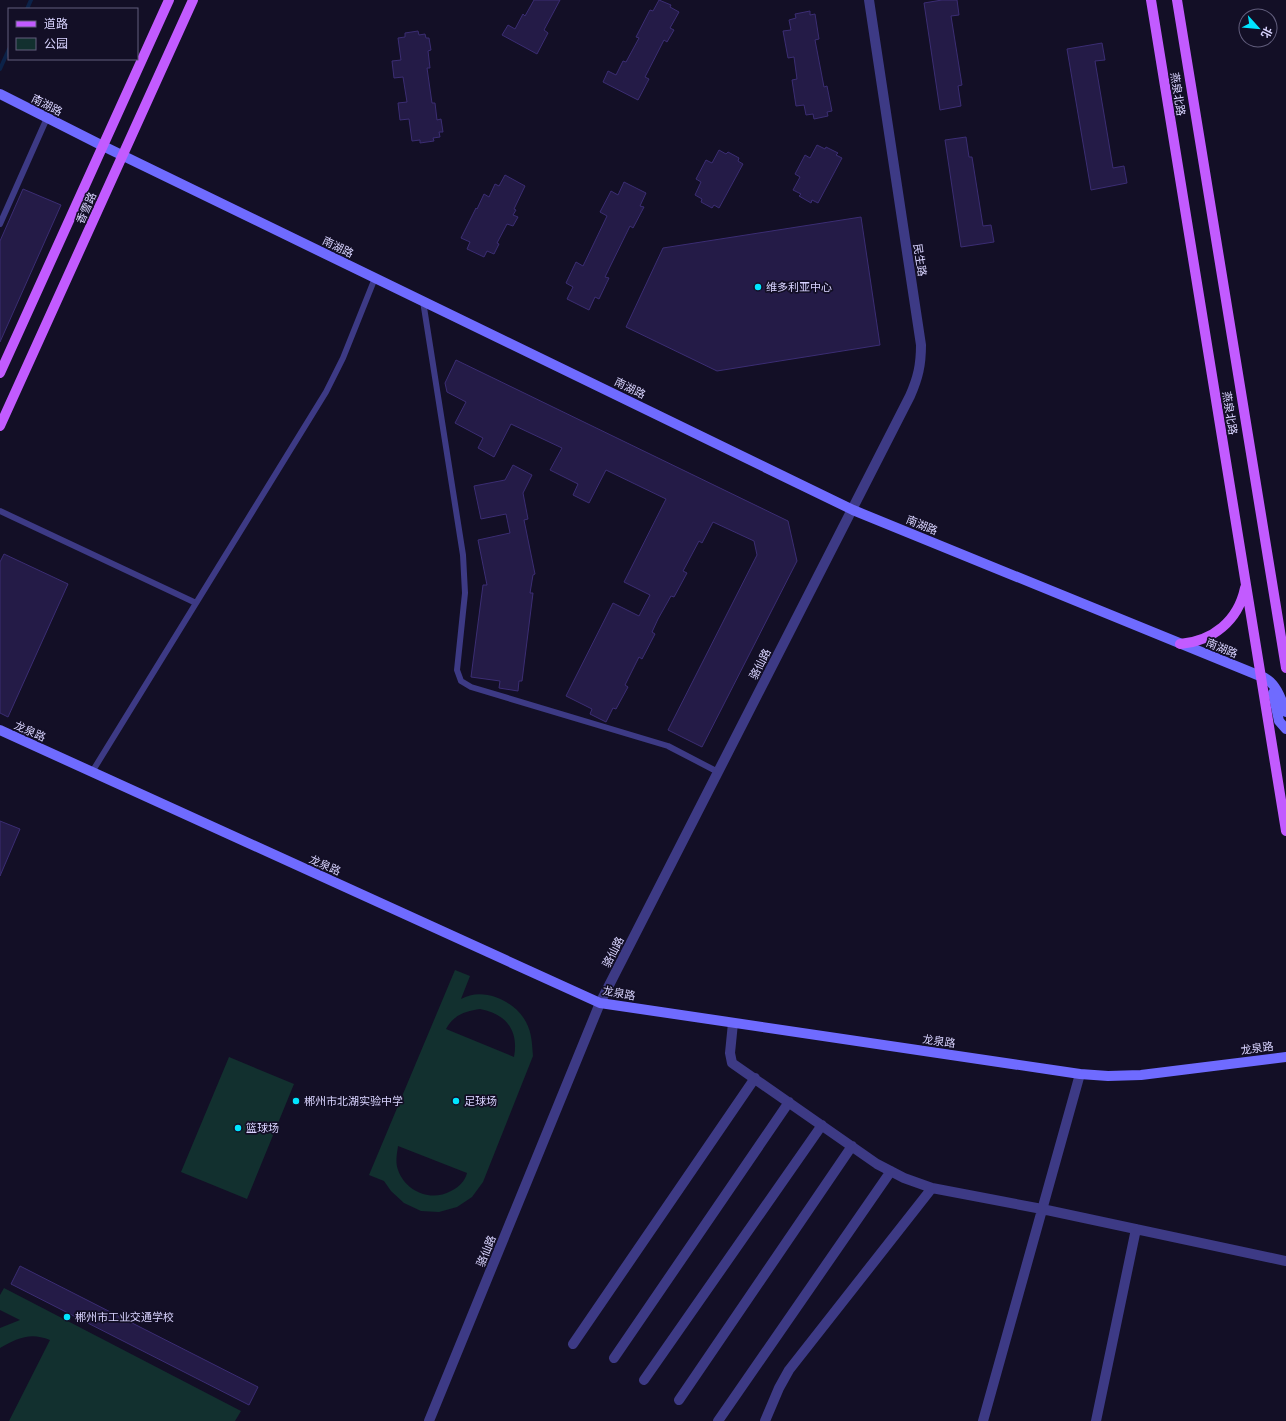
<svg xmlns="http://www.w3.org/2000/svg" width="1286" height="1421" font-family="'PT Sans','Noto Sans SC',sans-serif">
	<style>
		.green { fill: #12302f; fill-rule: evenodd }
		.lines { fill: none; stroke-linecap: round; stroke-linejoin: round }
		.stream { stroke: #0c2248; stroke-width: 4 }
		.building { fill: #241b47; stroke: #3b2d73 }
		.service { stroke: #3d3a85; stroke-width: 6 }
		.minor { stroke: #3d3a85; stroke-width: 10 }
		.tertiary { stroke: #3d3a85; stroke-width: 10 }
		.secondary { stroke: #6f6bff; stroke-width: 10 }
		.primary { stroke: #c25bff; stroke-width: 10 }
		.poi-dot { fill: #00e5ff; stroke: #130f26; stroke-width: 1.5 }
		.labels { text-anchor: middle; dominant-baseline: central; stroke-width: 3.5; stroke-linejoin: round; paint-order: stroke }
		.street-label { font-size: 11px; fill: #d9d4ff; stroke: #130f26 }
		.poi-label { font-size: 11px; fill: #d9d4ff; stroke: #130f26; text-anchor: start }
	</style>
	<rect width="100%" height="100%" fill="#130f26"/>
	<path class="green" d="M455,970l15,6 -9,23c22,-13 54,2 65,23 6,11 6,22 7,34l-50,126 -11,15 -15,10 -18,5 -18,-1 -17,-8 -13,-12 -7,-10 -15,-6zM480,1009c26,5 39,21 34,48l-68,-28c7,-14 20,-18 34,-20zM398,1146l69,27c-2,8 -8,14 -16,18 -20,11 -45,1 -53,-21 -3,-8 -1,-16 0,-24z
		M229,1057l65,27 -47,115 -66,-27z
		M4,1288l237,123 -6,10h-226l41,-81c-20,-8 -32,-2 -50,8v-20l20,-8 -20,-10v-15z"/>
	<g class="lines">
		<path class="stream" d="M27,9l4,-9
			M0,69l9,-20"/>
	</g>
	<path class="building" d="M534,0h26l-16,30 4,3 -11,21 -35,-19 6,-10 7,4 8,-15 2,2z
		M659,0l12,5 -1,2 9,5 -9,16 4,2 -7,12 -3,-2 -19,37 4,2 -11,21 -35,-18 5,-11 8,4 7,-14 3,1 13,-24 -3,-1 14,-27 3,1z
		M942,0h15l2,15 -8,1 11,69 -4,1 3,20 -21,4 -16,-107z
		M810,11v4l5,-1 4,25 -4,1 9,47 3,-1 5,25 -5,1 1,4 -14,3 -1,-5 -7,1 -2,-10 -8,1 -4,-26 5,-1 -3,-22 -6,1 -5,-27 8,-1 -2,-10 7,-2 -1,-4z
		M418,31l1,4 6,-1 1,4h3l2,12 -3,1 2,17h-3l5,35h3l2,17 4,-1 2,13h-4l1,5 -7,1 1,3 -14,2v-3l-8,1 -3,-22 -9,1 -2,-17 9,-1 -4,-25 -9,1 -2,-17 9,-1 -3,-22 7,-1v-4z
		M1102,43l3,17 -10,1 10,59 8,48 11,-2 3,17 -36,7 -24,-141z
		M966,137l3,20h3l11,69 8,-1 3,17 -33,5 -16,-107z
		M817,145l8,4 1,-2 12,6 -2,2 6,3 -24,45 -6,-3 -1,3 -12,-7 2,-2 -8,-4 7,-13 -5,-3 10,-19 5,3z
		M719,150l7,4 2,-2 11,6 -1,3 5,3 -24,44 -5,-3 -2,3 -11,-6 1,-3 -7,-4 6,-13 -5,-3 10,-19 6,3z
		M505,175l20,11 -11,23 2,1 -3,5 5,2 -5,9 -6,-2 -10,19 2,1 -5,10 -7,-3 -3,6 -17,-8 3,-7 -9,-4 15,-30 1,1 7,-15 5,3 6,-13 4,2z
		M624,182l22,11 -6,13 4,1 -11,21 -3,-2 -25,51 4,1 -10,21 -4,-2 -6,13 -22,-11 6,-12 -7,-4 10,-21 7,4 24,-50 -7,-4 11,-21 7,4z
		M23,189l38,16 -61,137v-101z
		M861,217l19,128 -163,26 -91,-44 37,-79z
		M456,360l332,161 9,40 -95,186 -34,-17 89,-175 -3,-14 -41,-19 -11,21 -3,-2 -16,30 4,2 -13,24 -3,-1 -13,23 -6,13 3,2 -13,25 -3,-2 -14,28 3,2 -12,22 -3,-1 -7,14 -16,-8 2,-5 -26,-13 47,-93 26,13 11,-21 -26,-13 42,-83 -60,-29 -17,33 -16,-8 5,-11 -28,-14 12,-22 -51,-24 -17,33 -16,-9 5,-10 -28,-15 11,-21 -19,-10 -2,-9z
		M513,465l19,10 -9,18 5,26 -4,1 11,54 -2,1 -3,18h3l-11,88h-3l-1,10 -19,-3 1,-7 -29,-4 12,-92h4l-9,-45 32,-7 -4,-19 -25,5 -7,-33 31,-6z
		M4,554l64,30 -60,133 -8,-4v-151z
		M0,821l20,8 -20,47z
		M20,1266l238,121 -9,18 -238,-121z"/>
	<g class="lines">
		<path class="service" d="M0,224l47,-106
			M423,301l40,254 2,38 -8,77 4,11 10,6 197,59 50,26
			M0,511l196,92
			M92,772l234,-380 17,-34 32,-80"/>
		<path class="minor" d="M733,1023l-3,30 2,10 145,101 27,14 28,10 110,21 244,52
			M573,1344l182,-266
			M614,1358l175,-256
			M644,1380l178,-255
			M679,1400l173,-254
			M718,1421l173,-250
			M765,1421l14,-33 10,-18 143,-182
			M983,1421l97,-347
			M1096,1421l40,-192"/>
		<path class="tertiary" d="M429,1421l171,-418 310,-607c8,-18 11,-31 11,-51l-52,-345"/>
		<path class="secondary" d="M0,94l103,52 750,364 412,168c12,7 16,21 21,34
			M1273,693l6,28 7,8
			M0,730l600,273 480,71 28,2 33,-1 145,-18"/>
		<path class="primary" d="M1151,0l135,831
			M1177,0l109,668
			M0,373l169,-373
			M0,426l193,-426
			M1180,644c33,-3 58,-23 65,-56"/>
	</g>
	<g class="poi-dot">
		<circle cx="758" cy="287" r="4"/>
		<circle cx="296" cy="1101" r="4"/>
		<circle cx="456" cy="1101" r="4"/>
		<circle cx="238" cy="1128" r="4"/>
		<circle cx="67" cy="1317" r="4"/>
	</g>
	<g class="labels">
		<g class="street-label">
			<text transform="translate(1178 94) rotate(81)">燕泉北路</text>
			<text transform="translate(47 105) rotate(27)">南湖路</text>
			<text transform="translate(86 208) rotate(-66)">香雪路</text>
			<text transform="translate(338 247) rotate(26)">南湖路</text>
			<text transform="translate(920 260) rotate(81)">民生路</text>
			<text transform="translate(630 388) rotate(26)">南湖路</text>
			<text transform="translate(1230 413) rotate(81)">燕泉北路</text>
			<text transform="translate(922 525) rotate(22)">南湖路</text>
			<text transform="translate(1222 648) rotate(22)">南湖路</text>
			<text transform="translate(760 664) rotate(-63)">骆仙路</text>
			<text transform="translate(30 731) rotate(24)">龙泉路</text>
			<text transform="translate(325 865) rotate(24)">龙泉路</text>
			<text transform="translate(613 952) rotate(-63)">骆仙路</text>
			<text transform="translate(619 993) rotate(10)">龙泉路</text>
			<text transform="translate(939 1041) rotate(8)">龙泉路</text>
			<text transform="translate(1257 1048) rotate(-8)">龙泉路</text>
			<text transform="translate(486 1251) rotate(-68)">骆仙路</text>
		</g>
		<g class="poi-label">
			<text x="766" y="287">维多利亚中心</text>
			<text x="304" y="1101">郴州市北湖实验中学</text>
			<text x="464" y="1101">足球场</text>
			<text x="246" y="1128">篮球场</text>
			<text x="75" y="1317">郴州市工业交通学校</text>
		</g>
	</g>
	<rect x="8" y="8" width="130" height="52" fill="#130f26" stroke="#625e7d"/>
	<rect x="16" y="21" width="20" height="6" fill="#c25bff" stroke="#625e7d"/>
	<text x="44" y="28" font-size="12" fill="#d9d4ff">道路</text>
	<rect x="16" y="38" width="20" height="12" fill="#12302f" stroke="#625e7d"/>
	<text x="44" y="48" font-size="12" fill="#d9d4ff">公园</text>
	<g transform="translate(1258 28) rotate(117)"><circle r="19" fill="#130f26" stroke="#625e7d"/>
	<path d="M0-3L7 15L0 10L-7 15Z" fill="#00e5ff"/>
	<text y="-6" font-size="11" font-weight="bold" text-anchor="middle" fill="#d9d4ff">北</text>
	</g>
</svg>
